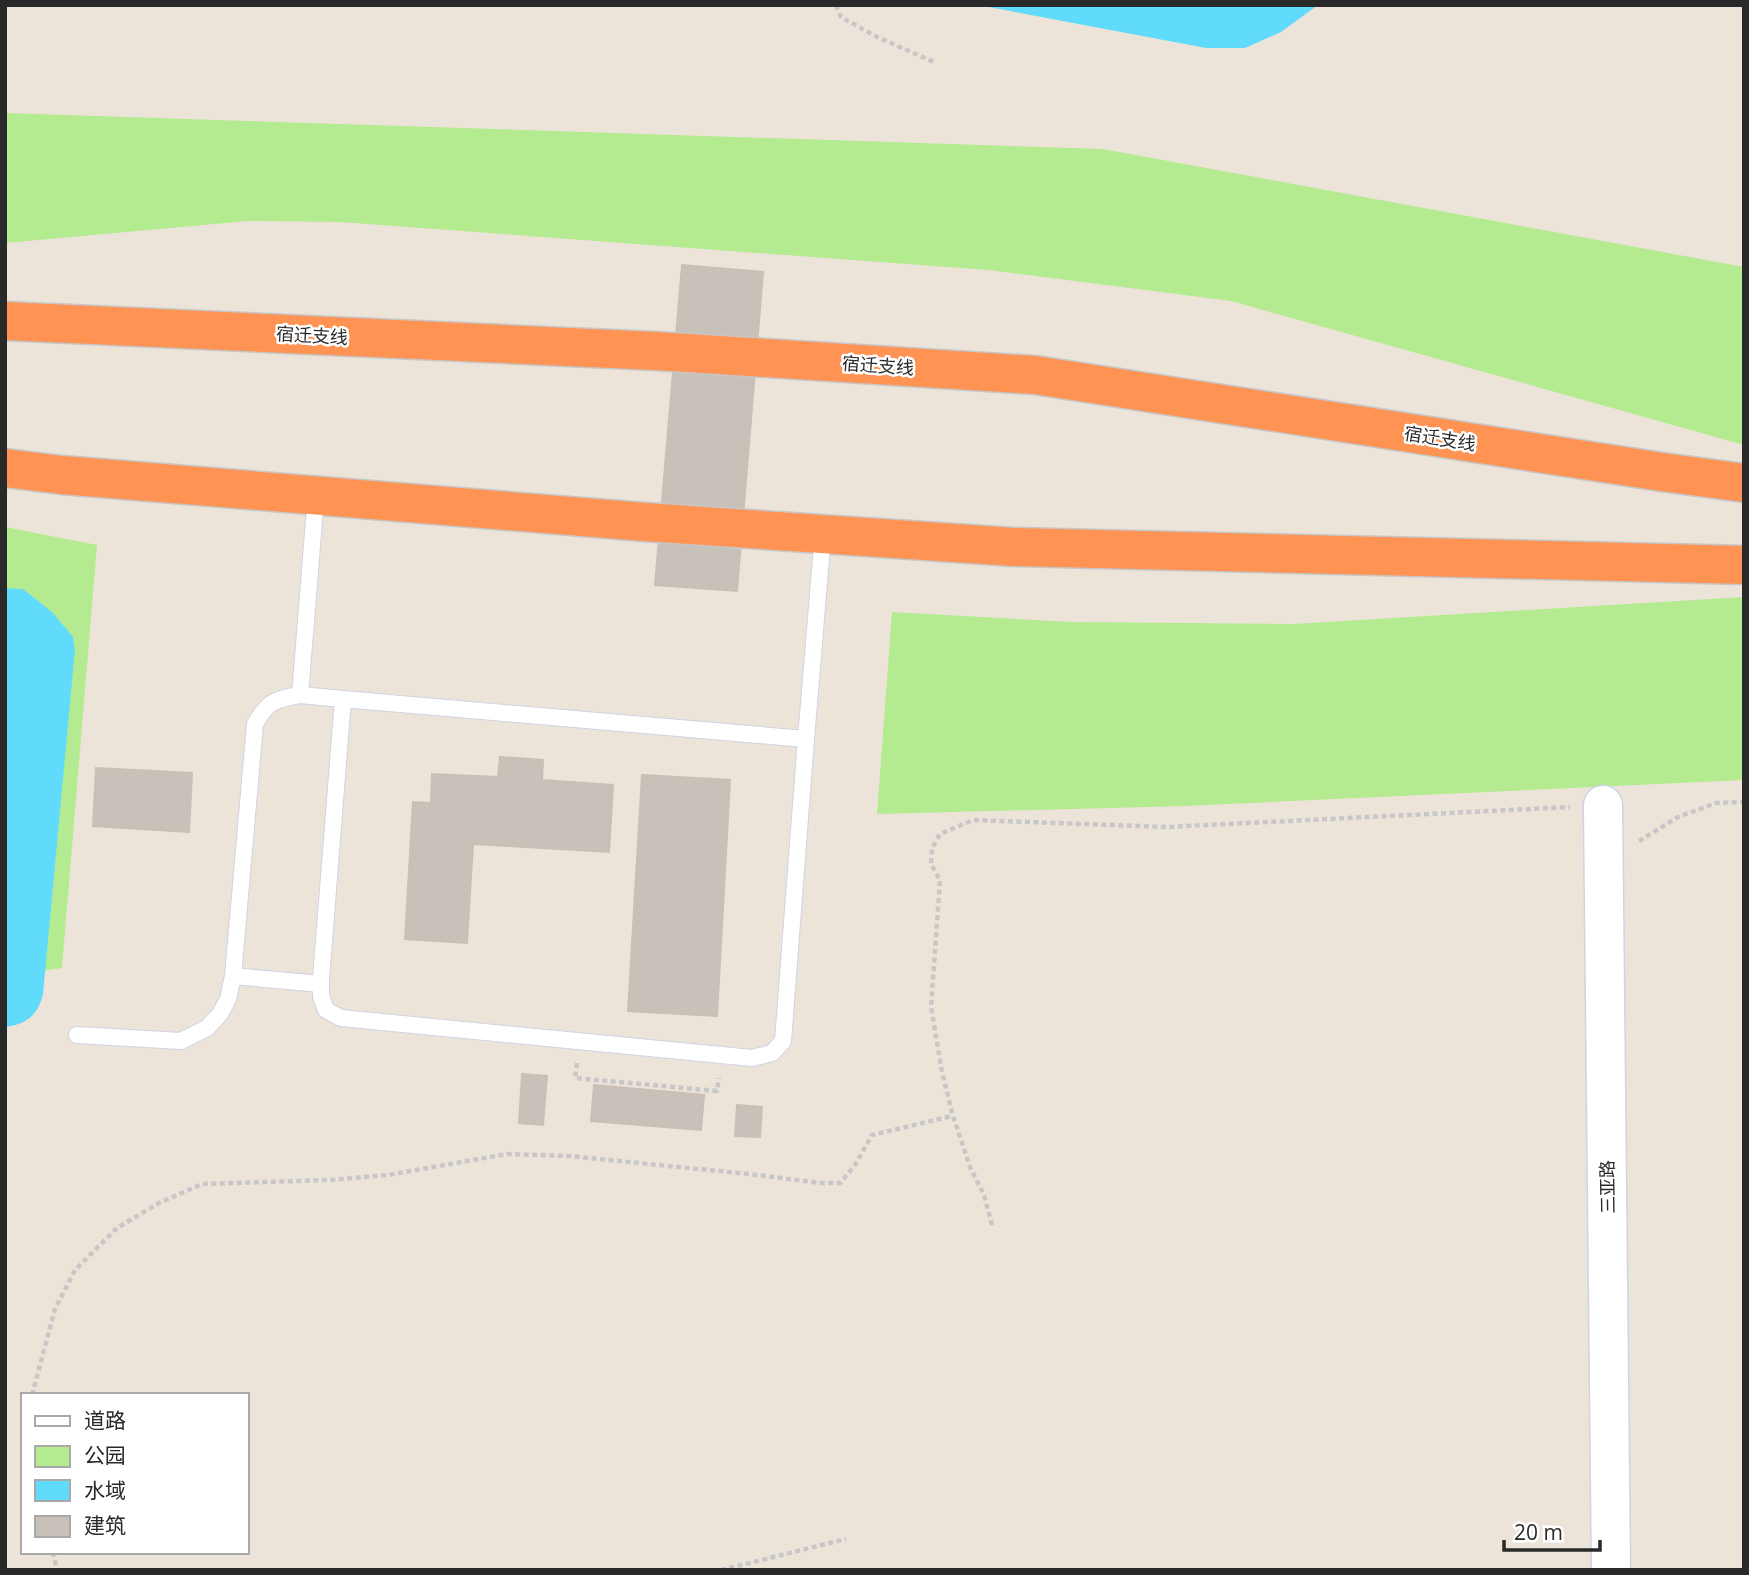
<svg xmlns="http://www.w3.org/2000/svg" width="1749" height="1575" font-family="'Open Sans','Noto Sans SC',sans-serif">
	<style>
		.green { fill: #b4ea90 }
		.water { fill: #61dbfb }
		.building { fill: #c8c1b9; stroke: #c9c0b3; stroke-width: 2 }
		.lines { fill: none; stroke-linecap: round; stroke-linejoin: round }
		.lane-casing { stroke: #cfd4e4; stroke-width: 18 }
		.secondary-casing { stroke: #cfd4e4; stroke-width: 41 }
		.highway-casing { stroke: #c7c7c7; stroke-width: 41 }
		.path { stroke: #c7c7c7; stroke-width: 4.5; stroke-dasharray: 5 3.5; stroke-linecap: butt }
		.lane { stroke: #fff; stroke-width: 16 }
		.secondary { stroke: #fff; stroke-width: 38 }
		.highway { stroke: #ff9353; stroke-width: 38 }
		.labels { text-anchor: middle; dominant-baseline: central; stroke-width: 5; stroke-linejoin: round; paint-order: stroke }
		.street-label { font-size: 18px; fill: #292929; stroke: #fff }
	</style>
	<rect width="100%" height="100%" fill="#ede4d9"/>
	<path class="green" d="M5,113l1098,36 641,118v178l-513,-144 -243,-31 -648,-48 -92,-1 -243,22z
		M5,527l92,18 -35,423 -57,8z
		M1744,597v183l-558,26 -309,8 15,-202 179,10 223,2z"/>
	<path class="water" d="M978,5h340l-37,27 -36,16h-39z
		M5,588l18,1 30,24 20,24 2,12 -32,345c-5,21 -16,30 -38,33z"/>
	<path class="building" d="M682,265l81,7 -26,319 -82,-6z
		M500,757l43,3 -1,20 71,5 -4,67 -136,-8 -6,99 -62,-4 8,-137 18,1 1,-29 66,3z
		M96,768l96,5 -3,59 -96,-6z
		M642,775l88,5 -13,236 -89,-5z
		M522,1074l25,2 -4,49 -24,-2z
		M594,1085l110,10 -3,35 -110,-9z
		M737,1105l25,2 -2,30 -25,-1z"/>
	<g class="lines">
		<g class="lane-casing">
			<path id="lane" d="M316,496l-16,199 43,4 463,40 -23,302 -11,12 -20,5 -411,-40 -15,-8 -5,-14v-17l22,-280
				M300,695c-25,4 -33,7 -45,29l-22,252 88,8
				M806,739l17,-205
				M77,1035l104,6 26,-13 13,-14 8,-15 5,-23"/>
		</g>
		<g class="secondary-casing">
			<path id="secondary" d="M1603,805l8,765"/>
		</g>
		<g class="highway-casing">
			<path id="highway" d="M5,321l651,30 379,24 627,97 82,11
				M5,468l57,7 583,47 369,25 730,18"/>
		</g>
		<path class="path" d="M836,5l5,12 36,20 57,25
			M1639,841l39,-24 38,-14 28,-1
			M577,1063l-2,15 142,13 2,-13
			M992,1225l-8,-30 -14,-28 -17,-51 -11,-44 -11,-65 9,-127 -9,-16 1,-16 8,-14 33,-14 194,7 403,-20
			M32,1395l23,-86 20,-39 42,-42 42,-25 43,-19 127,-4 59,-5 119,-21 62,2 189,19 62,8h20l15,-18 17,-30 80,-19
			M53,1552l4,18
			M721,1570l125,-31"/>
		<use href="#lane" class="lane"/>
		<use href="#secondary" class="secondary"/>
		<use href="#highway" class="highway"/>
	</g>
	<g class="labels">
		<g class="street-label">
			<text transform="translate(312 335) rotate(3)">宿迁支线</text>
			<text transform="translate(878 365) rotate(4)">宿迁支线</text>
			<text transform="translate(1440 438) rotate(9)">宿迁支线</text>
			<text transform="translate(1607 1187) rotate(-91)">三亚路</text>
		</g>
	</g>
	<rect width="1749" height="1575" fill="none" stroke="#292929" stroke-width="14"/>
	<rect x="21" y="1393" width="228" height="161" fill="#ffffff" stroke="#a9a9a9" stroke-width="2"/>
	<rect x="35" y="1416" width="35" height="10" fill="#ffffff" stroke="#a9a9a9" stroke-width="2"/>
	<text x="84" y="1428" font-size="21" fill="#292929">道路</text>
	<rect x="35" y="1446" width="35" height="21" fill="#b4ea90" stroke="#a9a9a9" stroke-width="2"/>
	<text x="84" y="1463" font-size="21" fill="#292929">公园</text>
	<rect x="35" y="1480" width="35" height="21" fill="#61dbfb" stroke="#a9a9a9" stroke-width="2"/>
	<text x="84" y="1498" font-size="21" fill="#292929">水域</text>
	<rect x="35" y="1516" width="35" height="21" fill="#c8c1b9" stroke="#a9a9a9" stroke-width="2"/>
	<text x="84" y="1533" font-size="21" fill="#292929">建筑</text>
	<path d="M1504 1540v10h96v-10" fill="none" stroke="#292929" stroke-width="3.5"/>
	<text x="1514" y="1540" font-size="21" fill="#292929" stroke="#ffffff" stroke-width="5" paint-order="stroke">20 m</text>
</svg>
